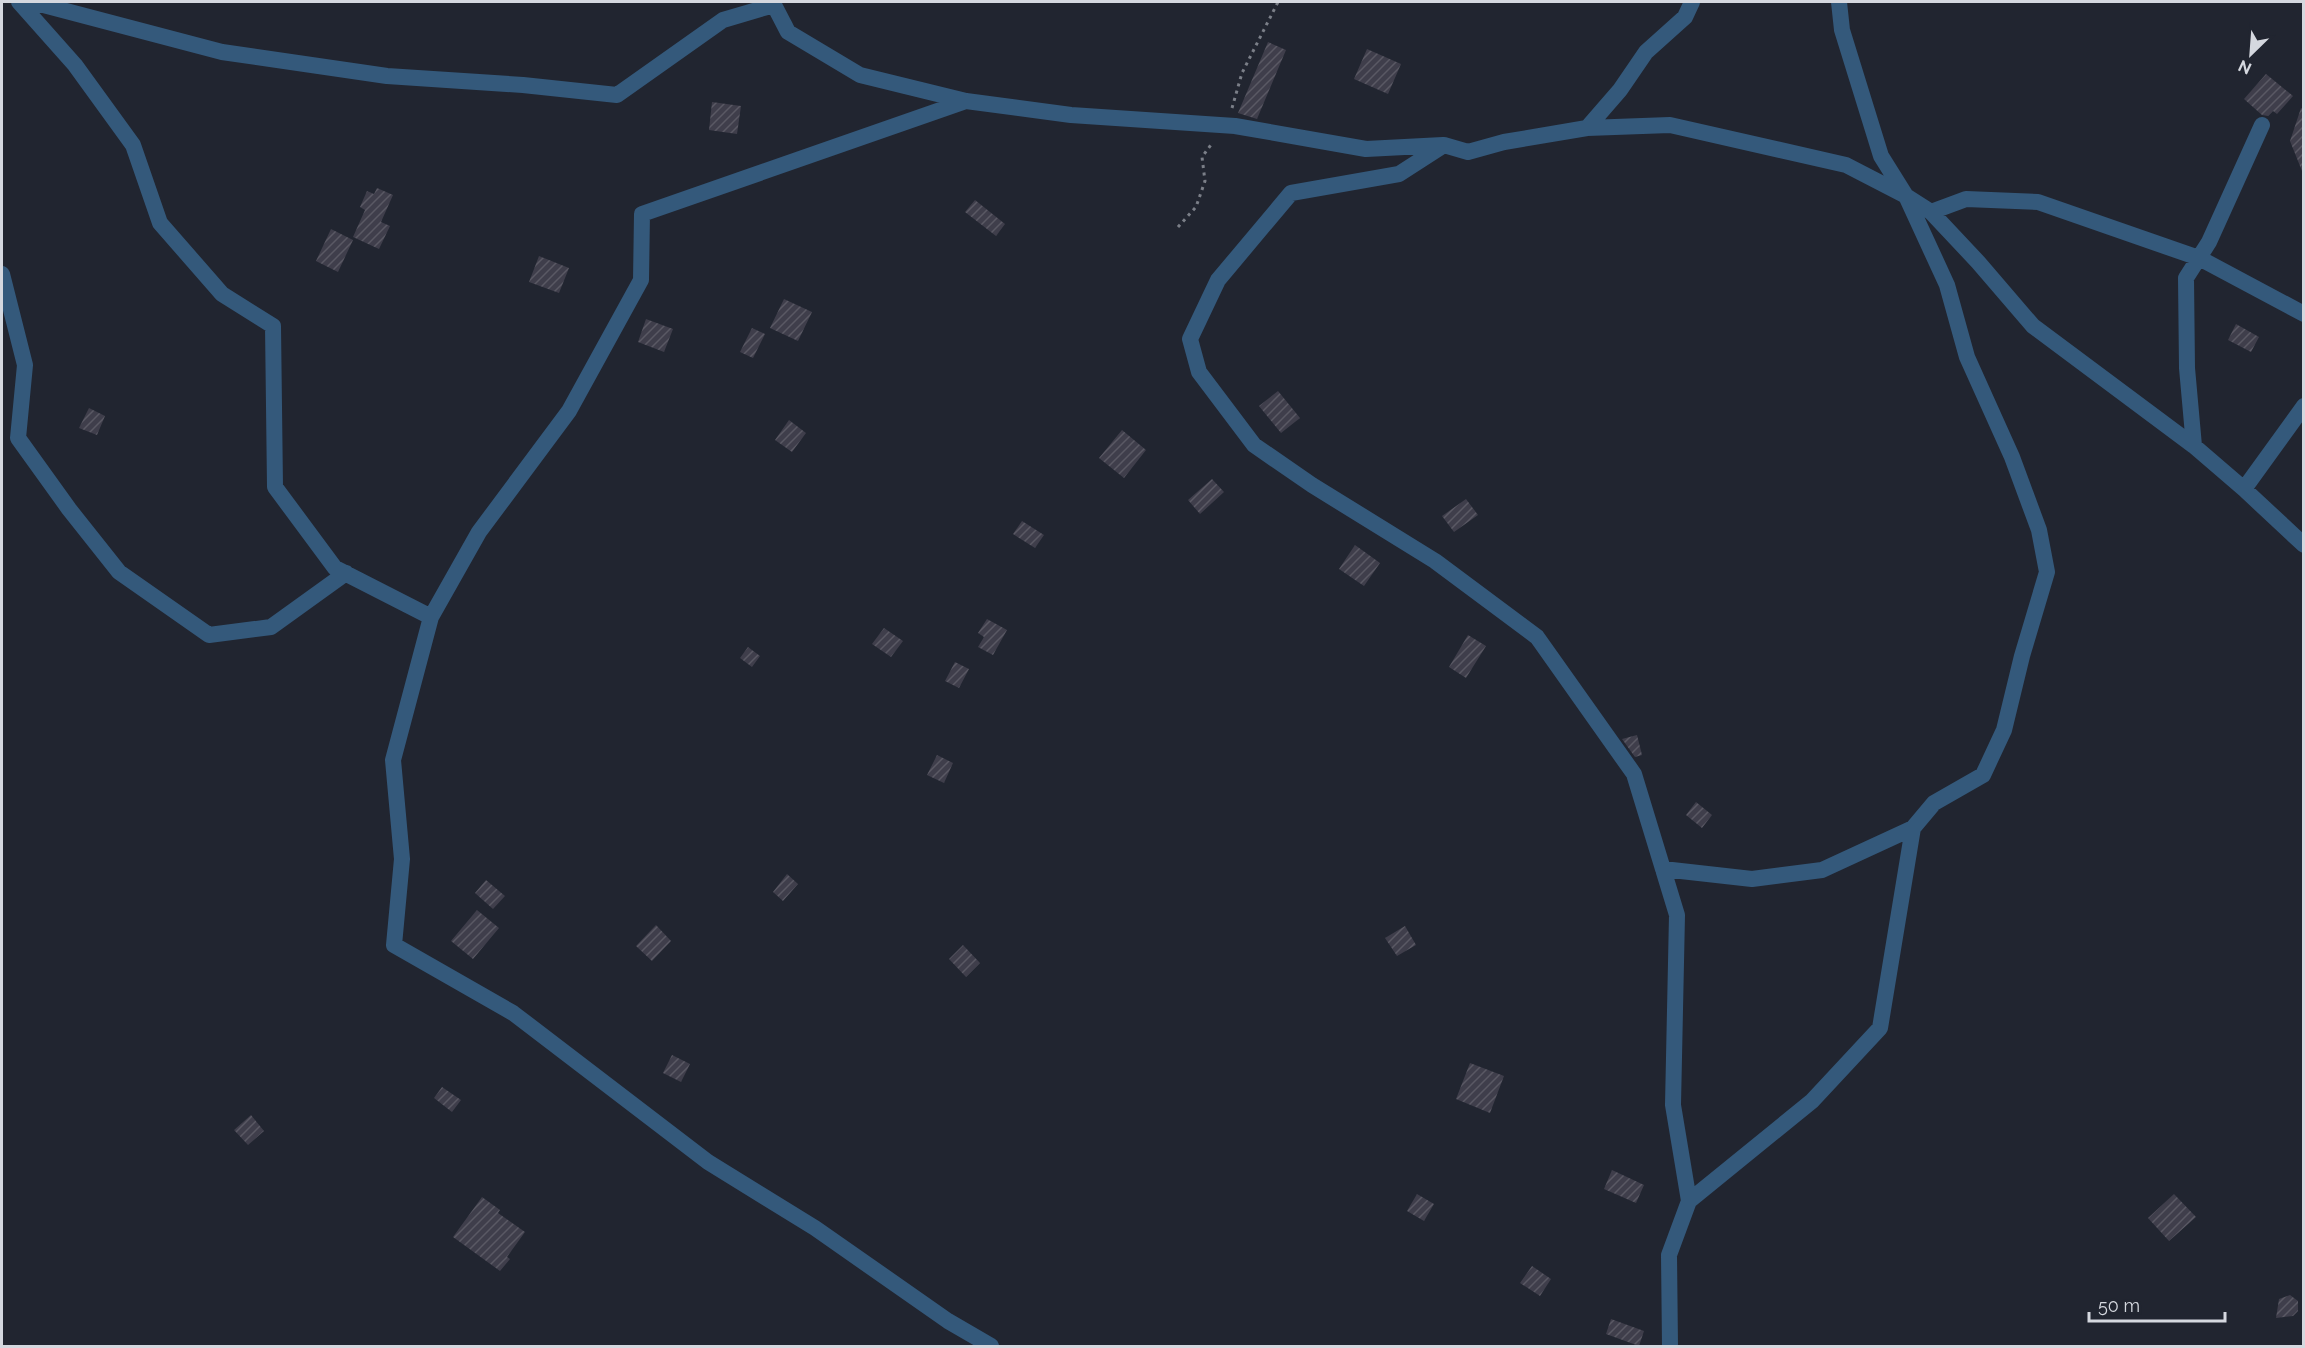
<svg xmlns="http://www.w3.org/2000/svg" width="2305" height="1348" font-family="Raleway,sans-serif">
	<style>
		.building { fill: url(#building-hatch) }
		.lines { fill: none; stroke-linecap: round; stroke-linejoin: round }
		.path { stroke: #7b7f88; stroke-width: 3; stroke-dasharray: 3 4.5; stroke-linecap: butt }
		.minor { stroke: #34597b; stroke-width: 16 }
	</style>
	<defs>
		<pattern id="building-hatch" width="6" height="6" patternUnits="userSpaceOnUse" patternTransform="scale(1.5)"><rect width="6" height="6" fill="#3f3e4b"/><path d="M-1 1l2-2M0 6l6-6M5 7l2-2" fill="none" stroke="#5a5964"/></pattern>
	</defs>
	<rect width="100%" height="100%" fill="#212530"/>
	<path class="building" d="M1268,42l18,8 -29,69 -19,-6z
		M1367,49l34,15 -13,30 -34,-15z
		M2266,74l27,22 -16,18 -4,-3 -5,5 -6,-1 -18,-16z
		M712,102l29,4 -4,28 -28,-4z
		M2301,108l3,1v67l-14,-35z
		M377,188l16,7 -12,27 9,4 -11,23 -26,-12 12,-27 -5,-3 7,-16 7,3z
		M975,200l30,24 -9,12 -31,-24z
		M331,229l22,11 -15,32 -22,-11z
		M539,256l30,12 -10,25 -30,-11z
		M784,299l28,13 -14,29 -28,-13z
		M646,319l27,10 -9,23 -26,-10z
		M2236,324l23,13 -8,15 -23,-12z
		M752,328l13,6 -12,24 -13,-6z
		M1278,391l22,27 -19,15 -22,-27z
		M89,408l16,8 -8,19 -18,-7z
		M789,420l17,13 -14,19 -17,-12z
		M1122,430l24,20 -22,28 -25,-20z
		M1212,479l12,13 -24,22 -12,-14z
		M1466,499l12,16 -24,17 -12,-16z
		M1022,521l22,14 -9,13 -22,-14z
		M1355,545l25,18 -16,23 -25,-17z
		M987,619l20,11 -14,25 -15,-8 6,-10 -6,-4z
		M884,628l19,13 -12,16 -19,-13z
		M1468,635l18,11 -20,32 -17,-11z
		M748,647l12,9 -8,11 -12,-9z
		M955,662l14,7 -10,19 -14,-7z
		M1637,735l5,20 -7,2 -13,-18z
		M937,755l16,8 -9,20 -17,-8z
		M1696,802l16,13 -10,13 -16,-13z
		M787,874l11,10 -15,17 -10,-9z
		M486,880l19,16 -12,13 -18,-16z
		M477,910l22,18 -26,31 -22,-18z
		M656,925l15,16 -19,20 -16,-15z
		M1405,926l11,19 -19,11 -12,-18z
		M963,945l17,18 -14,14 -17,-18z
		M672,1055l18,9 -9,18 -18,-9z
		M1470,1063l34,13 -14,37 -34,-14z
		M442,1087l19,13 -9,12 -18,-14z
		M251,1115l13,16 -16,14 -14,-15z
		M1612,1170l32,15 -8,18 -32,-14z
		M1417,1194l17,10 -10,17 -17,-10z
		M2174,1194l22,23 -27,24 -21,-23z
		M482,1197l18,13 -2,3 27,19 -18,25 3,2 -10,12 -47,-34z
		M1532,1266l19,13 -11,17 -20,-13z
		M2290,1295l8,6v10l-5,5 -17,2 3,-19z
		M1611,1319l33,12 -5,15 -33,-12z"/>
	<g class="lines">
		<path class="path" d="M1232,108l10,-35 36,-71
			M1178,227l18,-20 9,-26 -3,-24 11,-15"/>
		<path class="minor" d="M19,2l56,63 58,80 27,78 62,71 51,32 2,161 60,81 96,49
			M32,2l190,50 165,24 136,9 94,10 106,-75 51,-15 14,27
			M1839,2l3,28 39,126 25,40 25,16 47,50 55,64 161,120 50,43 60,56
			M784,24l4,8 72,43 106,26 105,14 164,11 131,23 77,-4
			M966,101l-324,113 -1,66 -72,131 -90,121 -48,85 -38,143 9,99 -8,86 119,68 195,149 107,66 133,93 43,25
			M1587,128l33,-38 26,-38 39,-35 7,-15
			M1931,212l35,-13 72,3 161,56 105,56
			M2,274l23,91 -7,73 51,71 50,63 90,63 62,-8 75,-54
			M2194,446l-7,-78 -1,-90 23,-36 53,-117
			M2244,489l60,-83
			M1663,869l89,10 70,-9 91,-42
			M1670,1346l-1,-91 20,-54 123,-100 68,-73 33,-200 21,-25 49,-28 21,-45 18,-74 25,-84 -8,-42 -27,-73 -45,-100 -20,-72 -41,-89 -60,-31 -176,-40 -83,3 -83,14 -36,10 -24,-7 -45,29 -108,19 -73,87 -28,59 9,33 55,73 58,40 123,76 102,76 97,137 43,141 -4,190 16,96"/>
	</g>
	<rect width="2305" height="1348" fill="none" stroke="#d5d8df" stroke-width="6"/>
	<g transform="translate(2251 54) rotate(205)" stroke="#212530" stroke-width="4.5" paint-order="stroke">
	<path d="M0-4.5L10 22L0 15L-10 22Z" fill="#d5d8df"/>
	<text y="-9" font-size="16" font-weight="bold" text-anchor="middle" fill="#d5d8df">N</text>
	</g>
	<path d="M2089 1312v9h136v-9" fill="none" stroke="#d5d8df" stroke-width="3"/>
	<text x="2098" y="1312" font-size="18" fill="#d5d8df" stroke="#212530" stroke-width="4.5" paint-order="stroke">50 m</text>
</svg>
